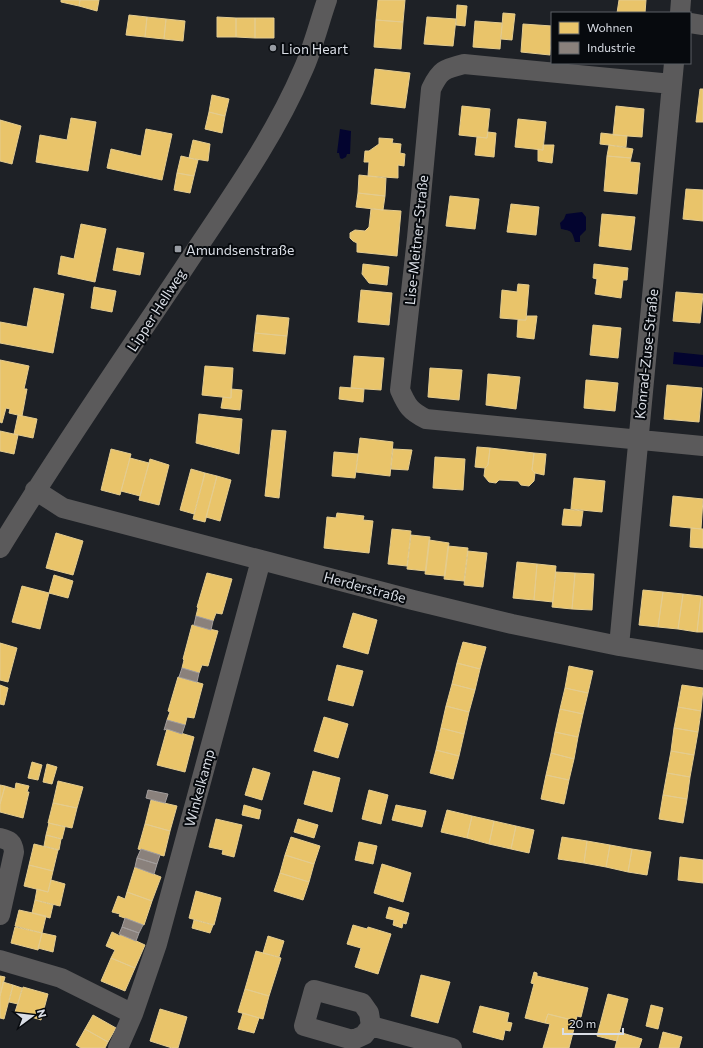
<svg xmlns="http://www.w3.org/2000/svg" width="703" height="1048" font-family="Commissioner,sans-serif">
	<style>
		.water { fill: #03042f }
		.homes { fill: #e9c46a; stroke: #e4cc8f }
		.industry { fill: #8a817c; stroke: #a29d9c }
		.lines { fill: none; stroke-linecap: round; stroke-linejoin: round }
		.street { stroke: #5b5a5b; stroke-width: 20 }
		.poi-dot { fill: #989ca3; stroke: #070a0e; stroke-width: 1.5 }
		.labels { text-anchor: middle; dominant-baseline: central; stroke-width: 4; stroke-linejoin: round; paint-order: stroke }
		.poi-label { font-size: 14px; fill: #dadee6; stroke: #070a0e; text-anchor: start }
		.street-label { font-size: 14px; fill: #dadee6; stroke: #070a0e }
	</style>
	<rect width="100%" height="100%" fill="#1e2126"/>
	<path class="water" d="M340,129l11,2 -1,23h-3l-1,3 -4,2 -2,-1 -1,-5h-2z
		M582,212l4,5v13l-6,6v6h-5c-3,-11 -3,-11 -14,-13l-1,-6 4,-4 2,-5z
		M674,352l29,3v12l-30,-3z"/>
	<path class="homes" d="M61,0h19l-1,6 -18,-4z
		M80,0h19l-2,11 -18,-5z
		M378,0h27l-2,22 -27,-2z
		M619,0h27l-1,13h-28z
		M457,5l10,1 -2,20 -9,-1z
		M503,13l12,1 -3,26 -11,-1z
		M129,15l18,2 -2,20 -19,-2z
		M147,17l19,2 -2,20 -19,-2z
		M217,17l19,1v19h-19z
		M427,17l29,2 -3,27 -29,-2z
		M236,18h19v20l-19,-1z
		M255,18h19v20h-19z
		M166,19l19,2 -2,20 -19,-2z
		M376,20l27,2 -2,27 -27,-2z
		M475,21l27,2 -2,26 -27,-2z
		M523,24l29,2 -2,29 -29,-3z
		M375,69l35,4 -5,35 -34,-4z
		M700,89h3v33h-7z
		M212,95l17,4 -4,17 -16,-4z
		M462,106l28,3 -3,29 -28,-3z
		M616,106l28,3 -2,28 -29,-2z
		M209,112l16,4 -3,17 -17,-4z
		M71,118l25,4 -8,49 -52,-9 4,-27 27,5z
		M518,119l28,3 -3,28 -28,-3z
		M0,120l21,6 -9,38 -12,-3z
		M146,129l26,5 -10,46 -55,-12 4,-19 30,7z
		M488,132l8,1 -2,24 -19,-2 2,-18 10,1z
		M601,133l26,3 -1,11 -26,-3z
		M379,138l14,1 -1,4 9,1 -1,9 5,1 -1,12 -6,-1v13l-30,-2 1,-14h-5l1,-11h4l10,-7z
		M193,140l17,4 -2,17 -19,-3z
		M543,145h11l-2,18 -14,-2v-12l5,1z
		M609,145l24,4 -2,9 -24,-2z
		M181,156l17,4 -4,16 -17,-3z
		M607,156l24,2 -1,4 10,1 -3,31 -33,-3z
		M177,173l17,3 -4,17 -16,-3z
		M359,175l27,3 -1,18 -27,-3z
		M686,189l17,1v31l-20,-2z
		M358,193l27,3 -2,14 -27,-3z
		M450,196l29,3 -4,30 -29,-3z
		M511,204l28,3 -3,28 -29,-3z
		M371,209l30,2 -4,45 -40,-4v-9l-4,-2 -3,-3v-5l5,-3 10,1 4,-4z
		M602,214l33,3 -4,33 -32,-4z
		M81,224l25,5 -11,53 -37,-8 3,-18 13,3z
		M117,248l27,5 -4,22 -27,-5z
		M363,264l26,3 -2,18 -18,-2 -7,-9z
		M594,264l34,4 -1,12h-4l-2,18 -26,-4 2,-15 -4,-1z
		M518,284l11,1 -3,35 -26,-2 2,-28 15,2z
		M94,287l22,4 -4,21 -21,-4z
		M34,288l30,6 -11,59 -53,-10v-21l27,5z
		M361,290l31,3 -3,32 -31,-3z
		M676,292l27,2 -3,29 -27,-2z
		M257,315l32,3 -2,18 -32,-3z
		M527,316h10l-3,23 -17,-2 1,-17h8z
		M593,325l28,3 -3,30 -28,-3z
		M255,333l32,3 -2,18 -32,-3z
		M354,356l30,2 -3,32 -30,-2z
		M0,360l29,6 -5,23h3l-5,27 -13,-3 1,-4 -4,-1 -4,15 -2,-1z
		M205,366l28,2 -2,30 -29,-3z
		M430,368l32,2 -3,30 -31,-3z
		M488,374l32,3 -4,32 -30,-4z
		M586,380l32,3 -3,28 -31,-3z
		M667,385l35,3 -3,34 -35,-3z
		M340,387l24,2 -1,13 -24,-3z
		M231,389l11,1 -2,20 -19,-2 2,-11 8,1z
		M199,414l43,5 -3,35 -43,-11z
		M18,415l19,4 -4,19 -19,-4z
		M272,430l14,1 -7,67 -14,-2z
		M0,431l18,4 -4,19 -14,-3z
		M360,438l33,4 -3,34 -34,-4z
		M477,447l13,1 -2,17 -3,3 -10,-1z
		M490,448l44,5 -2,17 3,3 -1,8 -5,5 -8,-1 -3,-4 -19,-1 -3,3 -7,-1 -5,-6 1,-8 3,-3z
		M111,449l20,5 -11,41 -19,-5z
		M393,449l19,1 -4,20 -17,-1z
		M334,452l24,2 -3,24 -23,-2z
		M534,453l12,1 -2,21 -9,-2 -3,-3z
		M435,457l30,2 -2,31 -30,-2z
		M130,458l19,5 -9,33 -19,-5z
		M150,459l19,6 -10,40 -20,-5z
		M191,469l14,4 -11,41 -14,-4z
		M205,473l12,3 -12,46 -12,-3z
		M217,476l14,4 -11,41 -14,-4z
		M574,478l31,3 -3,31 -31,-3z
		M673,496l30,3 -2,30 -31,-3z
		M564,509l19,2 -2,15 -19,-1z
		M337,513l27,3 -1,4 10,1 -4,32 -45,-5 3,-31 9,1z
		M691,528l12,1v19l-13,-1z
		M392,529l19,2 -4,35 -19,-2z
		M56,533l27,8 -10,34 -27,-7z
		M411,535l19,2 -4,34 -19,-2z
		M429,540l20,3 -4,33 -20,-2z
		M448,546l20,2 -4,33 -20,-2z
		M468,551l19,2 -4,34 -19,-2z
		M517,562l20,2 -3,36 -21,-2z
		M537,564l19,2 -3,36 -19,-2z
		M556,572l19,1 -3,36 -20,-2z
		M207,573l25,6 -10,35 -6,-1 -3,8 -17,-5 2,-8 -1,-1z
		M575,573l19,1 -2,36 -20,-1z
		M54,575l19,6 -5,17 -19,-5z
		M22,586l27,7 -9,36 -28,-7z
		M643,590l20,2 -5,35 -19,-2z
		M663,592l20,2 -5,35 -20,-2z
		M683,594l18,2 -4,36 -19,-3z
		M701,596l2,1v35h-6z
		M353,613l24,7 -9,34 -25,-7z
		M192,625l26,6 -10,35 -6,-1 -3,8 -17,-5 2,-8 -1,-1z
		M463,642l23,5 -6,22 -23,-6z
		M0,643l17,5 -9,34 -8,-2z
		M457,663l23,6 -5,21 -23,-6z
		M337,665l26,6 -10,35 -25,-6z
		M569,666l24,5 -5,22 -23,-5z
		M178,677l25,7 -9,34 -7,-1 -2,8 -18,-5 3,-8 -2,-1z
		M452,684l23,6 -6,22 -23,-6z
		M0,685l8,3 -4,17 -4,-1z
		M682,685l21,3 -2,23 -23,-4z
		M565,688l23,5 -5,21 -23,-5z
		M446,706l23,6 -5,22 -23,-6z
		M678,707l23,4 -3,21 -24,-4z
		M560,709l23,5 -5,23 -23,-5z
		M324,717l24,7 -10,34 -24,-7z
		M441,728l23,6 -5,22 -23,-6z
		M674,728l24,4 -4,23 -23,-4z
		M167,729l27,8 -9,35 -28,-7z
		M555,732l23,5 -4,22 -23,-6z
		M436,750l23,6 -6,23 -23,-6z
		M671,751l23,4 -4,22 -23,-4z
		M551,753l23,6 -5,21 -23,-5z
		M32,762l10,3 -4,15 -10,-2z
		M47,764l10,3 -5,17 -9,-2z
		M253,768l17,5 -8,27 -17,-5z
		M313,771l27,7 -8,34 -28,-8z
		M667,773l23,4 -3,22 -24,-4z
		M546,775l23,5 -5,24 -23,-5z
		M58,781l25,6 -6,21 -24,-5z
		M16,783l13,3 -2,6h2l-6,26 -23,-6v-8l5,-18 10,3z
		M0,785l5,1 -5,18z
		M369,790l19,5 -7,29 -19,-5z
		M663,795l24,4 -4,24 -24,-4z
		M151,800l26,6 -7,25 -25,-7z
		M53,803l24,5 -5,20 -24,-5z
		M244,805l17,5 -2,9 -17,-4z
		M396,805l30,6 -4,16 -30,-7z
		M447,810l25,6 -5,22 -26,-6z
		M472,816l22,5 -5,23 -22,-6z
		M216,819l26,6 -8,32 -12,-3 1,-4 -14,-3z
		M298,819l20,6 -4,13 -20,-6z
		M494,821l22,5 -5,23 -22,-5z
		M49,823l16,4 -3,12 -16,-4z
		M145,824l25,7 -6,25 -26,-7z
		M516,826l18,4 -5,23 -18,-4z
		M46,835l15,4 -2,11 -15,-4z
		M291,837l29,9 -6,18 -29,-9z
		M562,837l25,4 -3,22 -26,-4z
		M587,841l23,4 -4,22 -22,-4z
		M359,842l18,4 -4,18 -18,-4z
		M34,844l24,6 -5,21 -24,-6z
		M610,845l22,4 -4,23 -22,-5z
		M632,849l19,3 -4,23 -19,-3z
		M285,855l29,9 -5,18 -29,-9z
		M680,857l23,3v23l-25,-3z
		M382,864l29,9 -8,29 -29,-9z
		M29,865l24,6 -5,21 -24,-6z
		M135,867l26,10 -9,24 -25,-9z
		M280,873l29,9 -6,18 -29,-9z
		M51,880l14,4 -5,22 -25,-6 2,-11 11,3z
		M196,891l25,7 -7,27 -25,-7z
		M127,892l25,9 -8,24 -25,-9 1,-2 -8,-2 6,-16 7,3z
		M35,900l18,5 -3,13 -18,-5z
		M389,907l20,6 -3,11 -3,-1 -1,5 -9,-3 1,-5 -8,-2z
		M19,910l27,6 -4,17 -27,-7z
		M194,920l19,5 -3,8 -18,-5z
		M353,925l14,4 1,-2 23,7 -13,40 -23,-7 6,-19 -14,-4z
		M15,927l27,6 -4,17 -27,-7z
		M112,932l8,4 1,-2 24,11 -10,23 -24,-10 4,-8 -9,-4z
		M42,933l14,3 -3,16 -15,-4z
		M268,936l16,5 -5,16 -16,-4z
		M256,951l25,7 -12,38 -24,-7z
		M111,958l24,10 -10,23 -24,-10z
		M534,972l3,1v3l51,12 -7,29 -4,-1 -1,5 -28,-7 -3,9 -20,-5 9,-34 -3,-1z
		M421,975l29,7 -12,41 -27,-7z
		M0,976l5,1 -5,19z
		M3,982l10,3 -9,34 -4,-1v-22z
		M13,985l9,3 -4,16 -9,-2z
		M23,987l25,7 -7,26 -26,-8z
		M245,989l24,7 -6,23 -25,-7z
		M608,994l20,5 -11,42 -20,-5z
		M651,1005l12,3 -5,21 -12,-3z
		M480,1006l29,7 -2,9 5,1 -2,8 -5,-1 -2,10 -30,-8z
		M160,1009l27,8 -9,31h-6l-22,-7z
		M243,1013l16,5 -5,15 -16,-4z
		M548,1014l28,7 -7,27h-26l7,-24 -5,-1z
		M93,1015l23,13 -8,14 -23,-13z
		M85,1029l23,13 -3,6h-24l-5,-3z
		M619,1032l23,7 -3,9h-24z
		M663,1032l19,5 -3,11h-20z"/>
	<path class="industry" d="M196,616l17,5 -2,9 -17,-5z
		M182,668l17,5 -2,9 -18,-5z
		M167,720l18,5 -3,9 -15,-5 -3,1z
		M148,790l20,4 -3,9 -19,-5z
		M141,849l19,6 -3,9 -20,-6z
		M137,858l20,6 -3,10 -19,-7z
		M125,918l18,7 -4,8 -17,-6z
		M122,927l17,6 -3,8 -17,-7z"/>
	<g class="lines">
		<path class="street" d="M680,13l1,-13
			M690,23l13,2
			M672,84l-208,-20c-20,5 -24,6 -33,25l-14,149 -17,152c7,16 10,21 26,29l277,27
			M35,490l28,18 350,92 99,24 107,22 84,14
			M0,548c58,-95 122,-187 184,-280 42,-64 88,-126 119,-198 10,-22 16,-47 24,-70
			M619,646l55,-583
			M0,838c9,2 13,4 14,14l-14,63
			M0,960l61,18 72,36 24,-70 104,-384
			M314,990l48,13 7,10 2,13 -7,9 -11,5 -49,-14z
			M371,1026l81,22
			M118,1048l15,-34"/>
	</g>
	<g class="poi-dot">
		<circle cx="273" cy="48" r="4"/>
		<rect x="174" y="245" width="8" height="8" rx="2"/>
	</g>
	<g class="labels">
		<g class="poi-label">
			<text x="281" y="48">Lion Heart</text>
			<text x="186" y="249">Amundsenstraße</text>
		</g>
		<g class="street-label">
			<text transform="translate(416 240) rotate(-84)">Lise-Meitner-Straße</text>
			<text transform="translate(156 310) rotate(-57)">Lipper Hellweg</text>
			<text transform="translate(646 354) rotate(-84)">Konrad-Zuse-Straße</text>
			<text transform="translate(365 587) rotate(15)">Herderstraße</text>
			<text transform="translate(199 788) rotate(-75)">Winkelkamp</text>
		</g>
	</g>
	<rect x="551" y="12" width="140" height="52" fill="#070a0e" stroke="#5b5f64"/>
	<rect x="559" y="22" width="20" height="12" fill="#e9c46a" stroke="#5b5f64"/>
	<text x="587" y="32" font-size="12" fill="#dadee6">Wohnen</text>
	<rect x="559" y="42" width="20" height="12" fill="#8a817c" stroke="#5b5f64"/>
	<text x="587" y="52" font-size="12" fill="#dadee6">Industrie</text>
	<g transform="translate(32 1016) rotate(75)" stroke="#070a0e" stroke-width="3" paint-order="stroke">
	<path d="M0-3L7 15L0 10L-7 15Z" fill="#dadee6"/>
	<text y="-6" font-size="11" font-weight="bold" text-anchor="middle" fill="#dadee6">N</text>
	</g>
	<path d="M563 1028v6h60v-6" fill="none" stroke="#dadee6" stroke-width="2"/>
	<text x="569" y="1028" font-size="12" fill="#dadee6" stroke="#070a0e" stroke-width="3" paint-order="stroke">20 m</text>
</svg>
